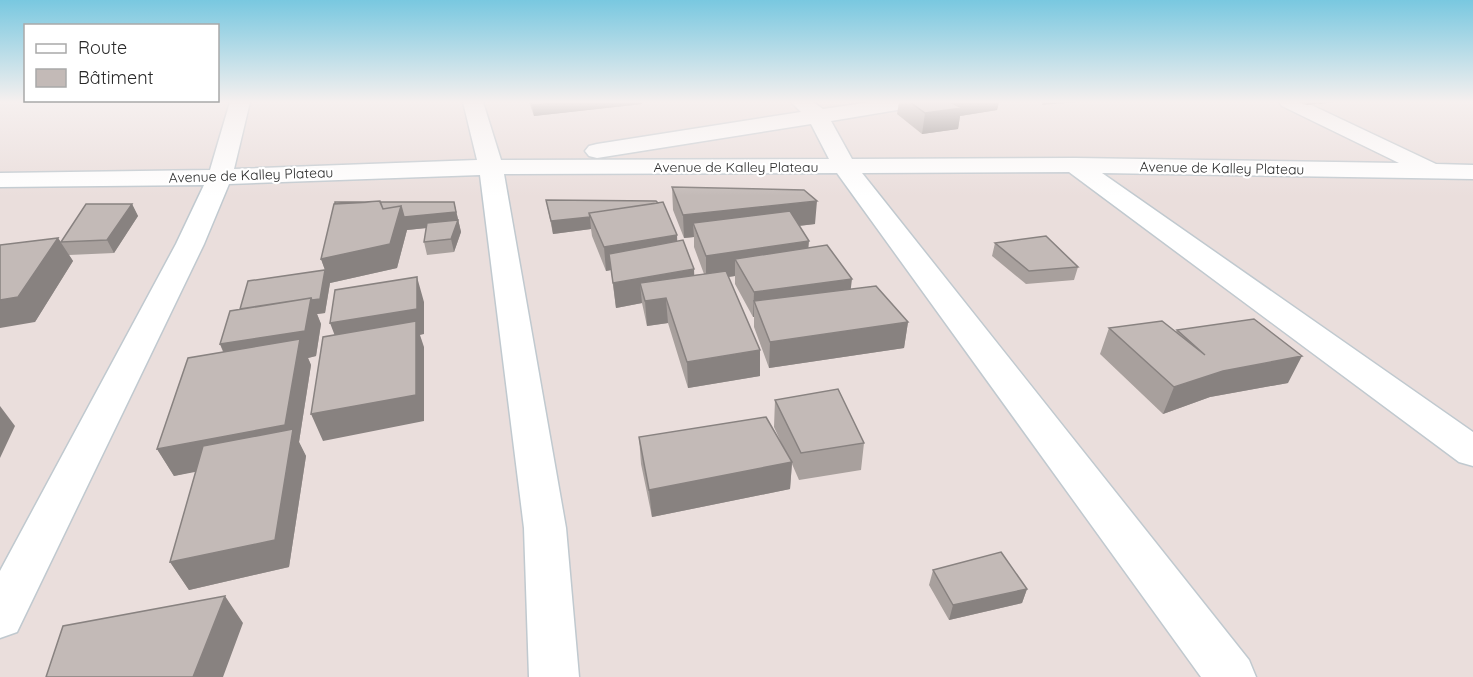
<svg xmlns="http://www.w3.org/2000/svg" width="1473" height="677" font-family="Quicksand,sans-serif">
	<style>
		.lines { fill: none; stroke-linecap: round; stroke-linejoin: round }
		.minor-casing { stroke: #c0c9cf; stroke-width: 3 }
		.minor { fill: #fff; fill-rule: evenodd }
		.wall { fill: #a8a09d }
		.shaded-wall { fill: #888280 }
		.building { fill: #c3bab7; stroke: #888280; stroke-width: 1.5 }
		.labels { text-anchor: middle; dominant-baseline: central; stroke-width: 4.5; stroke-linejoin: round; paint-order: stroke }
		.far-street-label { font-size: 14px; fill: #292929; stroke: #fff }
	</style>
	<rect width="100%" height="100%" fill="#eadedc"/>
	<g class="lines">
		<g class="minor-casing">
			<path id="minor" d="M230,102h20l-16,67 243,-9 -14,-58h20l18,58 328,-1 -18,-35 -214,34 -8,-2 -4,-5 4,-5 8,-2 204,-32 -10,-10h22l10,7 48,-7h48l-3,4 -7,2 -78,13 21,38 223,-1 324,5 -117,-57 -3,-4h26l131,62 37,1v14l-371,-6 371,259v34l-14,-4 -390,-290 -207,1 387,487 7,17h-55l-364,-504 -333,1 62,354 13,149h-50l-5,-149 -44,-353 -251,9 -25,60 -187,388 -17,6v-67l176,-327 28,-59 -204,2v-14l210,-3z"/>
		</g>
		<use href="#minor" class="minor"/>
	</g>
	<path class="wall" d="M529,102h113v2l-108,12z
		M899,102h100l-2,8 -37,6 -2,13 -36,5 -25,-20z
		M1298,102h36l-15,2 -3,-1v1l-10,1z
		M672,187l143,37 -16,2 9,22 43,41 57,33 -4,26 -135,20 -15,-41v-10h-1l-18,-33v-8l-7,1 32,73v26l-72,12 -20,-65 -21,3 -5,-23 -26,5 -5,-38 -5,1 -14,-35 -1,-7 -38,5 -7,-34 131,35v6l17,34 10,-1 -10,-27v-10l-10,1 -11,-28z
		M454,202l7,30 -7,20 -27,3 -3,-13 2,-14 -19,2 -10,38 -67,15 -5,30 -8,1 4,10 -5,32 -8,2 3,7 -12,77 7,14 -17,111 -100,23 -19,-28 26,-91 -22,5 -17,-27 66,-97 -3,-8 20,-35 85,-39 -4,-11z
		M132,204l6,12 -24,37 -45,2 4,6 -38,61 23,-84 3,4z
		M995,243l83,24 -4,13 -48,4 -34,-28z
		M1109,328l67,4 1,-2 111,53 -78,14 -47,17 -63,-60z
		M775,400l89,43 -3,27 -62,10 -7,-16 -2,25 -138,28 -11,-53 -2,-27 146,14 -11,-24z
		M933,570l94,19 -5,14 -73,17 -20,-35z"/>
	<path class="shaded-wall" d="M568,102h74v2l-108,12 -2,-11z
		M945,102h54l-2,8 -37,6 -2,13 -36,5 3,-21z
		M1043,102h34l-35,3z
		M1308,102h9l-1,2 -10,1z
		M1320,102h14l-15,2z
		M817,201l-2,23 -117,13 -5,-14 1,14 -10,1 -1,-23z
		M454,202l7,30 -7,20 -3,-13 5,-14 -49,5 -10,38 -67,15 -5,30 -8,1 4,10 -5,32 -8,2 3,7 -12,77 7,14 -17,111 -100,23 -19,-28 119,-108 -115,22 -17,-27 75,-79 -12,-26 105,-74 -4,-11 80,-53z
		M132,204l6,12 -24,37 -7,-13z
		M590,217l1,12 -38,5 -2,-13z
		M677,235l1,24 -69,-5 2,16 -5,1 -2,-24z
		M58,238l15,23 -38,61 -35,6v-28z
		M809,241l-2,24 -72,-6v17l-29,4v-24z
		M694,269l1,25 -29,5 2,24 -21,3 -2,-25 -5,-18 2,20 -26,5 -3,-25z
		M417,277l7,25v32l-4,1 4,12v74l-101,20 -12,-27 29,-65 -10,-26z
		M852,279l-3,24 -95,-2v16h-1l1,-25z
		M908,322l-4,26 -135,20 1,-26z
		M760,350v26l-72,12 -1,-26z
		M1302,356l-14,27 -78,14 -47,17 11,-27 49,-16z
		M0,406l15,20 -15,32z
		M792,462l-2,27 -138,28 -3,-27z
		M1027,589l-5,14 -73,17 4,-15z
		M225,596l18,27 -20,54h-30z"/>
	<path class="building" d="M531,102h37l-36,3z
		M910,102h40l12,6 -37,5z
		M672,187l132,3 13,11 -134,14z
		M546,200l110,1 2,2 -69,10 1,4 -39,4z
		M380,201l3,8 18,-3 -11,38 -69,15 13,-55z
		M335,202h37l-37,2z
		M380,202h74l2,10 -52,5 -3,-11 -18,3z
		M663,202l14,33 -73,12 -15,-34z
		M86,204h46l-25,36 -46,2z
		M790,211l19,30 -103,15 -13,-33z
		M458,220l-7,19 -27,3 3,-19z
		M1046,236l32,31 -49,4 -34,-28z
		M58,238l-40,59 -18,3v-55z
		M683,240l11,29 -81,14 -4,-29z
		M827,245l25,34 -98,13 -19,-33z
		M325,270l-5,29 -8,1 -1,-2 -71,11 8,-28z
		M726,271l34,79 -73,12 -21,-64 -21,3 -5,-18z
		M417,277v32l-87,14 5,-33z
		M876,286l32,36 -138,20 -16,-41z
		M311,298l-6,33 -85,13 10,-33z
		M1254,319l48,37 -79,15 -49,16 -65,-59 53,-7 43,34 -28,-25z
		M416,321v74l-105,19 12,-77z
		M300,339l-15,86 -128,24 31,-91z
		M838,389l26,54 -63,10 -26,-53z
		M766,417l26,45 -143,28 -10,-53z
		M293,429l-18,111 -105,22 33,-116z
		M1001,552l26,37 -74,16 -20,-35z
		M225,596l-32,81h-147l17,-51z"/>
	<linearGradient id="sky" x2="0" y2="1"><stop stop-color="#79c8e0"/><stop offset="0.52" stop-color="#f6f0ef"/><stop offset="1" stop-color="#f6f0ef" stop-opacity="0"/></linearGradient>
	<rect width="1473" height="196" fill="url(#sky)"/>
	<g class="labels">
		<g class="far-street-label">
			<text x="736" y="167">Avenue de Kalley Plateau</text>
			<text transform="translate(1222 168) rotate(1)">Avenue de Kalley Plateau</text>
			<text transform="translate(251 175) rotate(-2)">Avenue de Kalley Plateau</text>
		</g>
	</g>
	<rect x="24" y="24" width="195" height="78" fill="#ffffff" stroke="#a9a9a9" stroke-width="1.5"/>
	<rect x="36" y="44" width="30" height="9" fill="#ffffff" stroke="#a9a9a9" stroke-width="1.5"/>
	<text x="78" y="54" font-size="18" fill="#292929">Route</text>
	<rect x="36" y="69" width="30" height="18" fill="#c3bab7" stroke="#a9a9a9" stroke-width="1.5"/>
	<text x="78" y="84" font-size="18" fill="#292929">Bâtiment</text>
</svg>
